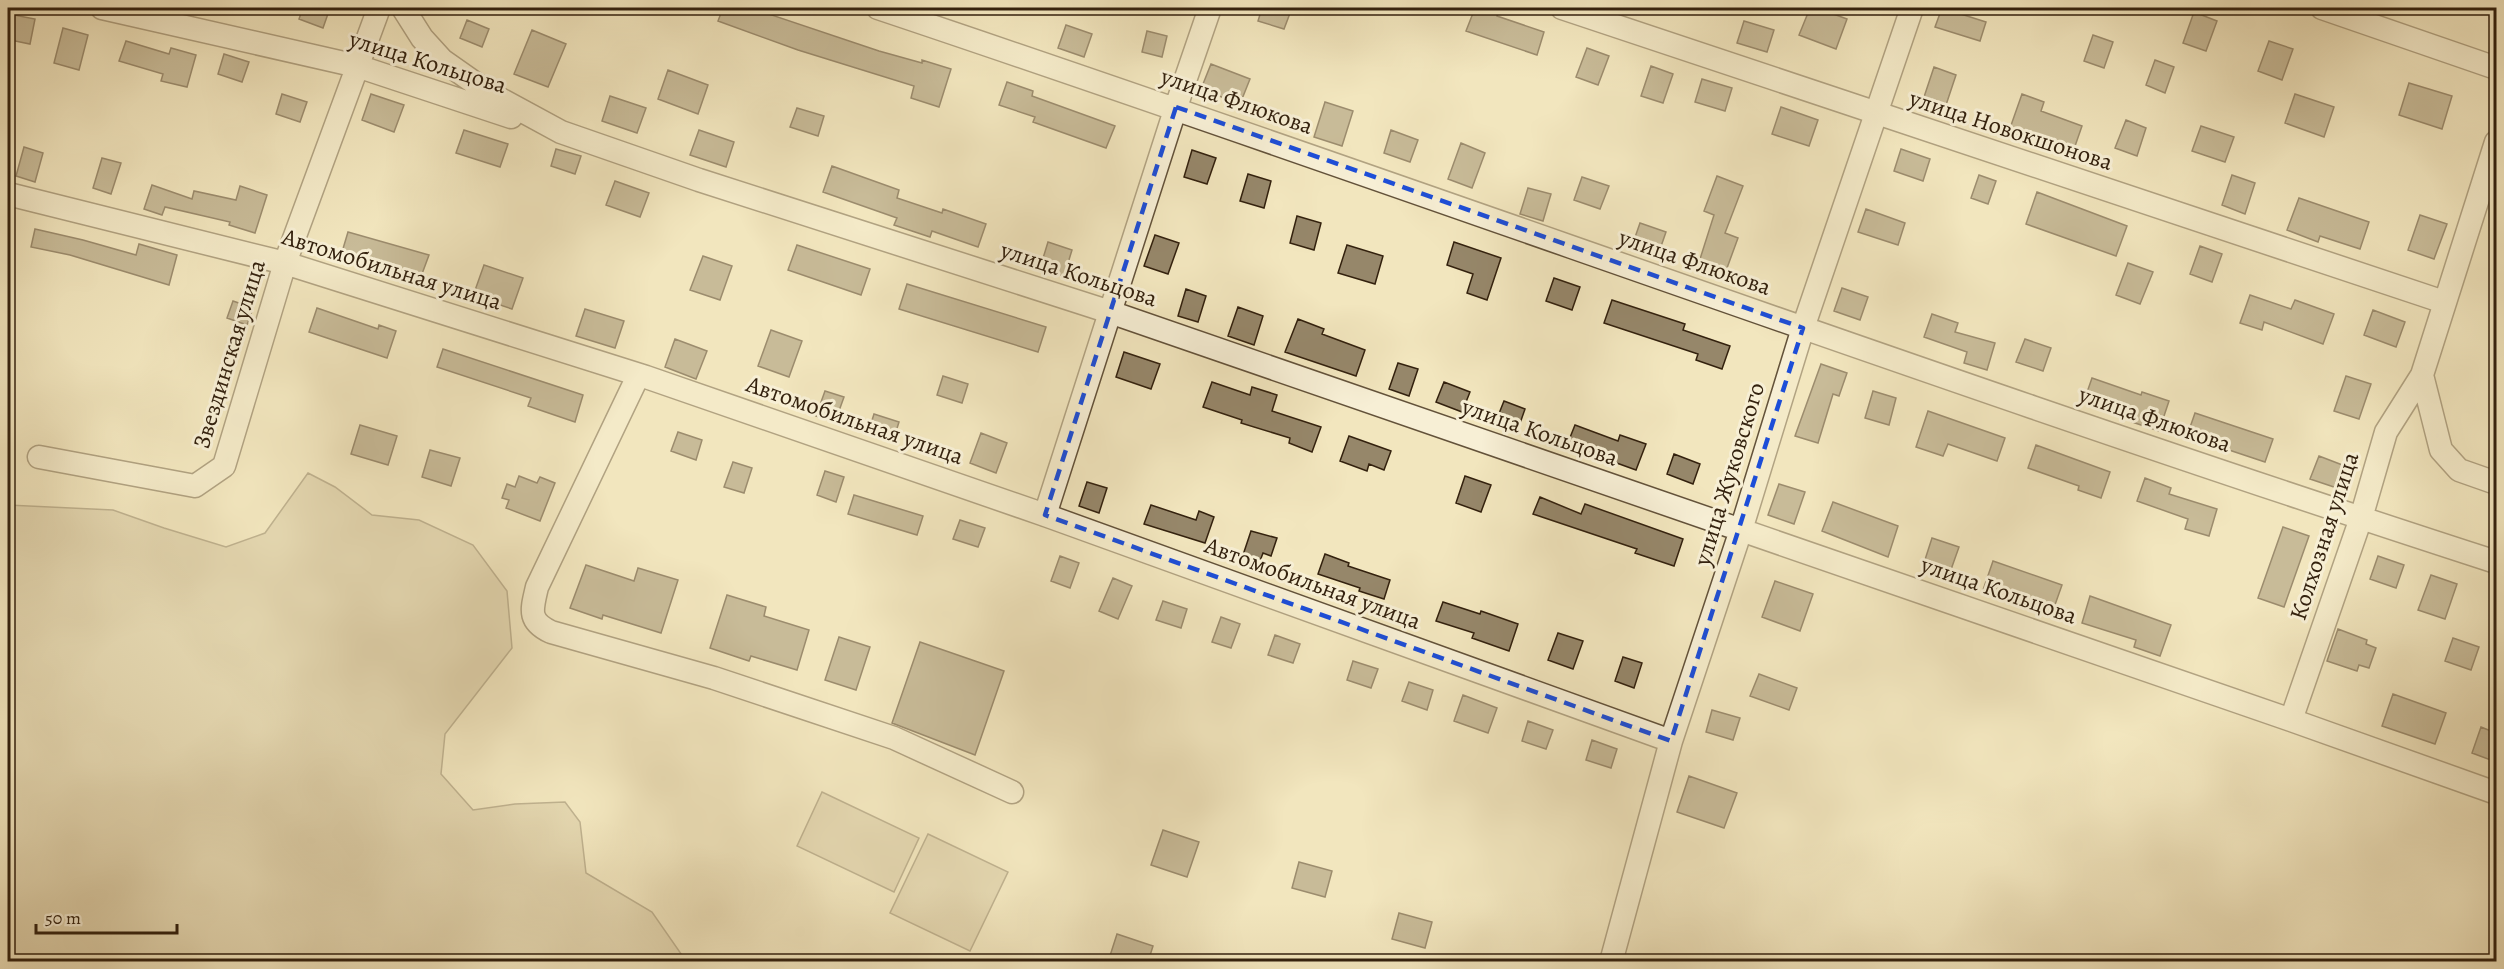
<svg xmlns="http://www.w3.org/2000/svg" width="2504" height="969" font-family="Alegreya,serif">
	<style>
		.green { fill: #d2c5a0; stroke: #827357; stroke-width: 1.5 }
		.building { fill: #96876a; stroke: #33210e; stroke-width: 1.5 }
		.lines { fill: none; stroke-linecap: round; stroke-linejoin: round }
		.minor-casing { stroke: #63523a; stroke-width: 25 }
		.minor { stroke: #f7efd5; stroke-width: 22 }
		.marked { fill: none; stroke: #1d4ed8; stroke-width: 4.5; stroke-dasharray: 12 8; stroke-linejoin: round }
		.labels { text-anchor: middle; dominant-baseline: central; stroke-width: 6; stroke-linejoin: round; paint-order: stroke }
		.street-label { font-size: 24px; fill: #33210e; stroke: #f7efd5 }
	</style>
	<rect width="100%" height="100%" fill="#f2e6be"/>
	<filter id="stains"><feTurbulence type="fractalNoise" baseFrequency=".00333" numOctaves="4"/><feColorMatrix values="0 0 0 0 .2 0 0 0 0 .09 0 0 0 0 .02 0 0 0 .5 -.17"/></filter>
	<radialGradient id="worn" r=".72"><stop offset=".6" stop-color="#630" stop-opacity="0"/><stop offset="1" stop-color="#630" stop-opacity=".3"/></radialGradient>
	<path class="green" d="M308,473l27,14 37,28 47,5 54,25 34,46 5,57 -67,86 -4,40 32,36 42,-6 50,-2 15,20 6,51 66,39 34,49h-678v-456l105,5 51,18 62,19 39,-14z
		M822,792l97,46 -25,54 -97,-46z
		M928,834l80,38 -38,79 -80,-38z"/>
	<path class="building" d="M303,8h27l-7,20 -24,-9z
		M723,8h28l128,43 43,12v-3l29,9 -12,38 -28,-9 3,-12 -116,-36 -80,-29z
		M1262,8h30l-8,21 -26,-8z
		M1475,8h25l-3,8 47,16 -7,23 -71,-24z
		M1810,8h7l30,11 -11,30 -37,-14z
		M1942,8l44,14 -6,19 -45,-14z
		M2194,12l23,9 -11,30 -23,-8z
		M14,15l21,4 -5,25 -20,-4z
		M467,20l22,9 -7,18 -22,-9z
		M1744,21l30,9 -7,22 -30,-9z
		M1066,25l26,9 -8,23 -26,-9z
		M63,28l25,7 -9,35 -25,-7z
		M532,30l34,14 -18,43 -34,-13z
		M1147,31l20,5 -5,21 -20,-5z
		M2093,35l20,7 -9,26 -20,-7z
		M126,41l43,13 2,-6 25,7 -9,32 -26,-6 2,-7 -44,-13z
		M2269,41l24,8 -11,31 -24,-9z
		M1587,48l22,8 -11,29 -22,-8z
		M224,54l25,8 -7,20 -24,-8z
		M2155,60l19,7 -9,26 -19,-8z
		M1211,64l39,15 -10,25 -39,-15z
		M1651,66l22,8 -10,29 -22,-7z
		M1934,67l22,8 -10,30 -22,-8z
		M668,70l40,15 -10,29 -40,-15z
		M1702,79l30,9 -7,23 -30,-9z
		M1007,82l26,9 -1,5 83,30 -9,22 -73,-26 2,-5 -36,-12z
		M2409,83l43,13 -10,33 -43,-14z
		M282,94l25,8 -7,20 -24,-8z
		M371,94l33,11 -10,27 -32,-12z
		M2022,94l22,8 -3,9 41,15 -8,23 -41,-15 -2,5 -22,-8z
		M2295,94l39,13 -10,30 -39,-14z
		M610,96l36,12 -9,25 -35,-12z
		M1325,102l28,9 -11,35 -28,-9z
		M1781,107l37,13 -9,26 -37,-12z
		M797,108l27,8 -6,20 -28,-9z
		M2126,120l20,8 -9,28 -22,-8z
		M2201,126l33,11 -9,25 -33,-11z
		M464,130l44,14 -8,23 -44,-14z
		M699,130l35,12 -8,25 -36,-12z
		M1391,130l27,10 -8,22 -26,-9z
		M1461,143l24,10 -13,35 -24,-9z
		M24,147l19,6 -8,29 -19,-6z
		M556,149l25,7 -6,18 -24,-8z
		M1901,149l29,10 -7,22 -29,-10z
		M1192,150l24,8 -9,26 -23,-7z
		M102,158l19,5 -10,31 -18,-6z
		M832,166l67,24 -2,8 45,15 1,-4 43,15 -8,23 -46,-16 -2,6 -36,-12 3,-7 -74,-26z
		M1248,174l23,7 -7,27 -24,-7z
		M1979,175l17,6 -8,23 -17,-6z
		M2232,175l23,8 -10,31 -23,-9z
		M1717,176l26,10 -18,47 13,5 -11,30 -27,-9 14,-44 -10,-4z
		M1582,177l27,9 -9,23 -26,-9z
		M615,181l34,12 -9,24 -34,-12z
		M152,185l40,14 2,-8 42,9 4,-14 27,9 -12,38 -26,-8 1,-3 -65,-15 -3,8 -18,-6z
		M1528,188l23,6 -8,27 -23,-7z
		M2037,192l90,34 -11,30 -90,-32z
		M2299,198l70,24 -9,27 -40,-13 -2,6 -31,-12z
		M1866,209l39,14 -7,22 -40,-13z
		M2420,215l27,9 -13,35 -26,-9z
		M1297,216l24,7 -7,27 -24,-7z
		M1640,223l26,9 -8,23 -26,-9z
		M35,229l48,11 53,15 3,-11 38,11 -8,30 -99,-30 -39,-8z
		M348,232l81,23 -10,27 -21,-7 2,-5 -58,-18z
		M1155,235l24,8 -11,31 -24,-8z
		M1048,242l24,8 -8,26 -24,-8z
		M1454,242l47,16 -14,42 -20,-7 6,-19 -26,-9z
		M797,245l73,24 -9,26 -73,-25z
		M1347,245l36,11 -8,28 -37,-11z
		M2200,246l22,8 -10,28 -22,-8z
		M703,256l29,10 -12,34 -30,-10z
		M2128,263l25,9 -13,32 -24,-9z
		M484,265l39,13 -11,31 -39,-13z
		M1554,278l26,9 -8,23 -26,-9z
		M907,284l139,43 -8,25 -139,-43z
		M1842,288l26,9 -8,23 -26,-9z
		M1186,289l20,7 -8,26 -20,-6z
		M2250,295l41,14 4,-9 39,14 -11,30 -59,-22 -2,8 -22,-7z
		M1612,300l73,24 -2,6 47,16 -8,23 -26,-9 2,-6 -94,-31z
		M233,301l20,7 -6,17 -20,-7z
		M1238,307l25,9 -9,29 -26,-9z
		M317,308l61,21 1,-4 17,6 -9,27 -78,-26z
		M585,309l39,12 -9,27 -39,-12z
		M2373,310l32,12 -9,25 -32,-12z
		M1932,314l26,9 -3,9 40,11 -8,27 -23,-7 3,-11 -43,-15z
		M1298,319l26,10 -2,5 43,16 -9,26 -71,-24z
		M771,330l31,11 -13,36 -31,-11z
		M675,339l32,12 -11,28 -31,-12z
		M2025,339l26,9 -8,23 -27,-9z
		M443,349l140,46 -8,27 -47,-16 3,-8 -94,-31z
		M1124,352l36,12 -9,25 -35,-12z
		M1398,363l20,6 -9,27 -20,-7z
		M1821,364l26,9 -8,23 -6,-2 -15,49 -23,-7z
		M943,376l25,8 -6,19 -25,-8z
		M2346,376l25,8 -12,35 -25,-8z
		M2092,378l49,17 1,-3 27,9 -10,30 -27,-9 1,-4 -49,-17z
		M1212,382l38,13 2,-8 25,8 -5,16 49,16 -9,25 -23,-9 1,-5 -49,-15 1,-3 -39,-13z
		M1444,382l26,10 -8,20 -26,-10z
		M825,391l19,6 -9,25 -19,-6z
		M1873,391l23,7 -7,27 -24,-7z
		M1504,401l21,8 -7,20 -22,-8z
		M1928,411l77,27 -8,23 -49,-17 -5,12 -27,-9z
		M2195,413l78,26 -8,23 -78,-26z
		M874,414l25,8 -6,19 -25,-8z
		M360,425l37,11 -9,29 -37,-11z
		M1575,425l43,16 2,-6 26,9 -10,26 -69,-25z
		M678,432l24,8 -6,20 -25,-9z
		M981,433l26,10 -11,30 -26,-10z
		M1349,436l42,15 -7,19 -15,-6 -2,7 -27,-10z
		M2036,445l74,27 -9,26 -23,-8 1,-4 -51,-18z
		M430,450l30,8 -9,28 -29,-9z
		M1674,454l26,10 -7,20 -26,-10z
		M2319,456l26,10 -8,22 -27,-9z
		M733,462l19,6 -8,25 -20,-6z
		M825,471l19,6 -8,25 -19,-7z
		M519,476l18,7 3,-6 15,6 -15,38 -34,-13 3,-8 -7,-2 5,-14 8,3z
		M1465,476l26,9 -10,27 -25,-9z
		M2145,478l26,10 -2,6 48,15 -8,27 -24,-7 3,-10 -51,-18z
		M1087,482l20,6 -8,25 -20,-7z
		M1779,484l26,8 -11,32 -26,-9z
		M854,495l69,21 -6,19 -69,-21z
		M1540,497l41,17 4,-10 98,35 -9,27 -39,-13 2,-4 -104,-35z
		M1833,502l65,24 -10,31 -66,-26z
		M1151,505l45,15 3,-9 15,6 -9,26 -61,-19z
		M960,520l25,8 -7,19 -25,-8z
		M2283,527l26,9 -25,71 -26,-9z
		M1251,531l26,7 -6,18 -8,-3 -3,8 -17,-6z
		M1932,538l27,9 -11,31 -26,-9z
		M1325,554l24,9 -1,3 42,14 -6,19 -25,-8 1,-3 -42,-14z
		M1060,556l19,7 -9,25 -19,-7z
		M2378,556l26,9 -8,23 -26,-9z
		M1993,561l69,24 -11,31 -69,-23z
		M586,565l48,16 4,-13 40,12 -17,53 -58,-18 -1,4 -32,-11z
		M2431,575l26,9 -12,35 -27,-9z
		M1113,578l19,8 -14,33 -19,-8z
		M1775,581l38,13 -13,37 -38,-14z
		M727,595l39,12 -2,9 45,14 -12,40 -46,-14 -2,5 -39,-13z
		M2090,596l81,29 -11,31 -26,-9 2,-7 -54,-17z
		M1163,601l24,8 -6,19 -25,-8z
		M1443,602l37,12 1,-3 37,13 -9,27 -37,-13 2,-5 -38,-12z
		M1221,617l19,7 -9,24 -19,-6z
		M2338,629l29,11 -1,4 10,4 -7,20 -10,-3 -2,6 -30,-10z
		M1558,633l25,8 -10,28 -25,-9z
		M1275,635l25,9 -7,19 -25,-8z
		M839,637l31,10 -14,43 -31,-10z
		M2453,638l26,9 -8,23 -26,-9z
		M920,642l84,29 -29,84 -83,-32z
		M1623,657l19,6 -8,25 -19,-7z
		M1353,661l25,8 -7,19 -24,-8z
		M1759,674l38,14 -8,22 -39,-14z
		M1409,682l24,8 -6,20 -25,-9z
		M2393,694l53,19 -11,31 -53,-18z
		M1463,695l34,13 -9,25 -34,-12z
		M1712,710l28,8 -7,22 -27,-8z
		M1528,721l25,9 -7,19 -24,-8z
		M2481,727l15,6v29l-24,-9z
		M1592,740l25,9 -6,19 -25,-8z
		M1689,776l48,17 -13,35 -47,-16z
		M1163,830l36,12 -12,35 -36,-12z
		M1299,862l33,9 -7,26 -33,-9z
		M1399,913l33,9 -7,26 -33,-9z
		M1117,934l36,12 -5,16h-40z"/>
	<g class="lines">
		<g class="minor-casing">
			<path id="minor" d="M102,8l255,58 154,51
				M403,8l19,30 20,22 47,33 72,39 138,48 411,132 1181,408 205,73
				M878,8c541,181 1076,379 1618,554
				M1562,8l882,294
				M2322,8l174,60
				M8,194l277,69 361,114 399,138 626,226
				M2422,375l19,75 18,20 37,13
				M638,376l-101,211c-5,22 -10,34 14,45l163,46 180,60 118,54
				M39,457l156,29 29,-20 61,-203 94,-255
				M1045,515l131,-408 34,-99
				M2291,720l70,-202 25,-86 36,-57 74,-233
				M1611,962l60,-221 70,-211 62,-202 109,-320"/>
		</g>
		<use href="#minor" class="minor"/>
	</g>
	<path d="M0 0H2504V969H0ZM1176,107l627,221 -132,413 -626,-226z" fill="#f2e6be" fill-opacity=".55" fill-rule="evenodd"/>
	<path class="marked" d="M1176,107l627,221 -132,413 -626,-226z"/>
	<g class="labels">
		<g class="street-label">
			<text transform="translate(428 62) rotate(17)">улица Кольцова</text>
			<text transform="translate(1237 101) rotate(19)">улица Флюкова</text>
			<text transform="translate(2011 130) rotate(18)">улица Новокшонова</text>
			<text transform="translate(1695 262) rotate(19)">улица Флюкова</text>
			<text transform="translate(392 269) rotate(17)">Автомобильная улица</text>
			<text transform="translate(1079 274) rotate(18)">улица Кольцова</text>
			<text transform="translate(229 354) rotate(-73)">Звездинская улица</text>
			<text transform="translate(2155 419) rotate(19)">улица Флюкова</text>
			<text transform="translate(855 420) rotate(19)">Автомобильная улица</text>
			<text transform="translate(1540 432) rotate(19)">улица Кольцова</text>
			<text transform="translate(1729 474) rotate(-73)">улица Жуковского</text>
			<text transform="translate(2324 536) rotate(-72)">Колхозная улица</text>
			<text transform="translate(1313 583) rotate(20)">Автомобильная улица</text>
			<text transform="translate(1999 590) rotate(19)">улица Кольцова</text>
		</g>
	</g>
	<rect width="2504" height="969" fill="none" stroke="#f2e6be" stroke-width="30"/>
	<rect x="9" y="9" width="2486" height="951" fill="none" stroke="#33210e" stroke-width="3"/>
	<rect x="15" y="15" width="2474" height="939" fill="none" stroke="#33210e" stroke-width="1.5"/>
	<path d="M36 924v9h141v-9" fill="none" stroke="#33210e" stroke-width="3"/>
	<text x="45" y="924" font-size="18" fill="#33210e" stroke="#f7efd5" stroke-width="4.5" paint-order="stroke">50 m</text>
	<rect width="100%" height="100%" filter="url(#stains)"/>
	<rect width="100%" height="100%" fill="url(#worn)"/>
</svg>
